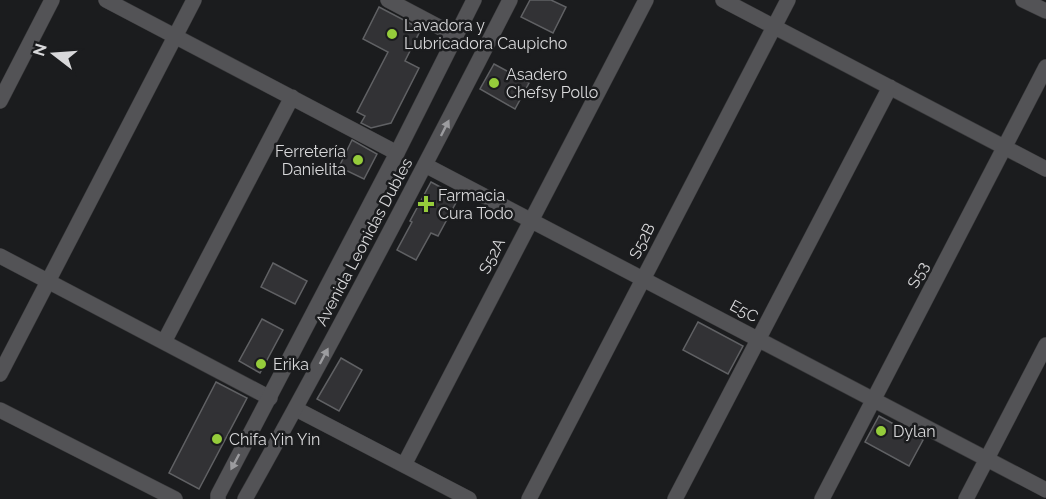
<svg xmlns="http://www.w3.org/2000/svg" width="1046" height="499" font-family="Raleway,sans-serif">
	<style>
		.building { fill: #323235; stroke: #606164; stroke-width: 1.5 }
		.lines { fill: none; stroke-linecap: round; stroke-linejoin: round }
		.street-casing { stroke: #38383a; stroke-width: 16 }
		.secondary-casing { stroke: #38383a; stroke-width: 16 }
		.street { stroke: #535356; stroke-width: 15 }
		.secondary { stroke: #535356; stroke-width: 15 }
		.oneway { fill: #9c9c9f }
		.poi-dot { fill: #95cc3b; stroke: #1b1c1e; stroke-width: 2 }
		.labels { text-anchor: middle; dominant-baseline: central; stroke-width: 5; stroke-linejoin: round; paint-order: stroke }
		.poi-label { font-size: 16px; fill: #d8d8da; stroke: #1b1c1e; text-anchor: start }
		.street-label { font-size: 16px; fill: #d8d8da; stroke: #1b1c1e }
	</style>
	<rect width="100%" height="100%" fill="#1b1c1e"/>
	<path class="building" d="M530,0h21l15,7 -13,26 -32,-16z
		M379,7l42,22 -16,32 14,7 -28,55 -20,5 -10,-5 4,-7 -8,-4 31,-60 -25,-13z
		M494,64l35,19 -14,26 -35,-20z
		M352,140l25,14 -13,25 -25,-12z
		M431,182l28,15 -21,39 -7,-3 -15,27 -19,-10 15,-28 -2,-1z
		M273,263l34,18 -12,23 -34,-17z
		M262,319l21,11 -23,43 -21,-12z
		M698,322l45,24 -15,28 -45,-24z
		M341,358l21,12 -23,41 -22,-12z
		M216,382l31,16 -48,91 -30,-16z
		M879,416l44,24 -14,26 -44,-24z"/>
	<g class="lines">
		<g class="street-casing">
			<path id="street" d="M106,0l291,153
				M388,0l68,36
				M723,0l323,169
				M1023,0l23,11
				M0,101l52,-101
				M425,165l621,325
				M0,256l270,142
				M164,342l128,-245
				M0,374l194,-374
				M296,409l173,90
				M0,410l175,89
				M404,465l242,-465
				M529,499l259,-499
				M675,499l215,-412
				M822,499l224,-432
				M966,499l80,-154"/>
		</g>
		<g class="secondary-casing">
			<path id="secondary" d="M218,499v-4l179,-342 77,-153
				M245,499c92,-164 179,-331 265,-499"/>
		</g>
		<use href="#street" class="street"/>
		<use href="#secondary" class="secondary"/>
	</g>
	<defs><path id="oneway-solid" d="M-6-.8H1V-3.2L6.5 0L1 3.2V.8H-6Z" transform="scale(1.5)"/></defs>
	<g class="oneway">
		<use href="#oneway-solid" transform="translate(445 128) rotate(-63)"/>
		<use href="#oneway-solid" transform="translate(324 356) rotate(-62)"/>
		<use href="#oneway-solid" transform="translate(235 462) rotate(118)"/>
	</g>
	<g class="poi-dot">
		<circle cx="392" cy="34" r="6"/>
		<circle cx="494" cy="83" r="6"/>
		<circle cx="358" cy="160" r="6"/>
		<path d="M423 195h6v6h6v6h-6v6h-6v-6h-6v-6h6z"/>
		<circle cx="261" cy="364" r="6"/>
		<circle cx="881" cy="431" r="6"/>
		<circle cx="217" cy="439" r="6"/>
	</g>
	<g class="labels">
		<g class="poi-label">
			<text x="404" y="25">Lavadora y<tspan x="404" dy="18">Lubricadora Caupicho</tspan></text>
			<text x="506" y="74">Asadero<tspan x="506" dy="18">Chefsy Pollo</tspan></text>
			<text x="346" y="151" text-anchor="end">Ferretería<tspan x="346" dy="18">Danielita</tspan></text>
			<text x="438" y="195">Farmacia<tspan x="438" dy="18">Cura Todo</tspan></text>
			<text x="273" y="364">Erika</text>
			<text x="893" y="431">Dylan</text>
			<text x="229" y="439">Chifa Yin Yin</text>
		</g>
		<g class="street-label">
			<text transform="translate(642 241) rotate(-63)">S52B</text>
			<text transform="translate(364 242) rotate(-62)">Avenida Leonidas Dubles</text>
			<text transform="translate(492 256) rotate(-63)">S52A</text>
			<text transform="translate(918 275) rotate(-63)">S53</text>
			<text transform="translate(744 311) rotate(28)">E5C</text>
		</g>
	</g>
	<g transform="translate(54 54) rotate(287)" stroke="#1b1c1e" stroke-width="4.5" paint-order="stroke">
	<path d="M0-4.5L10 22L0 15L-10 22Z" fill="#d8d8da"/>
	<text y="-9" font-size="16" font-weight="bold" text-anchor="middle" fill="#d8d8da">N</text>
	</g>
</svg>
